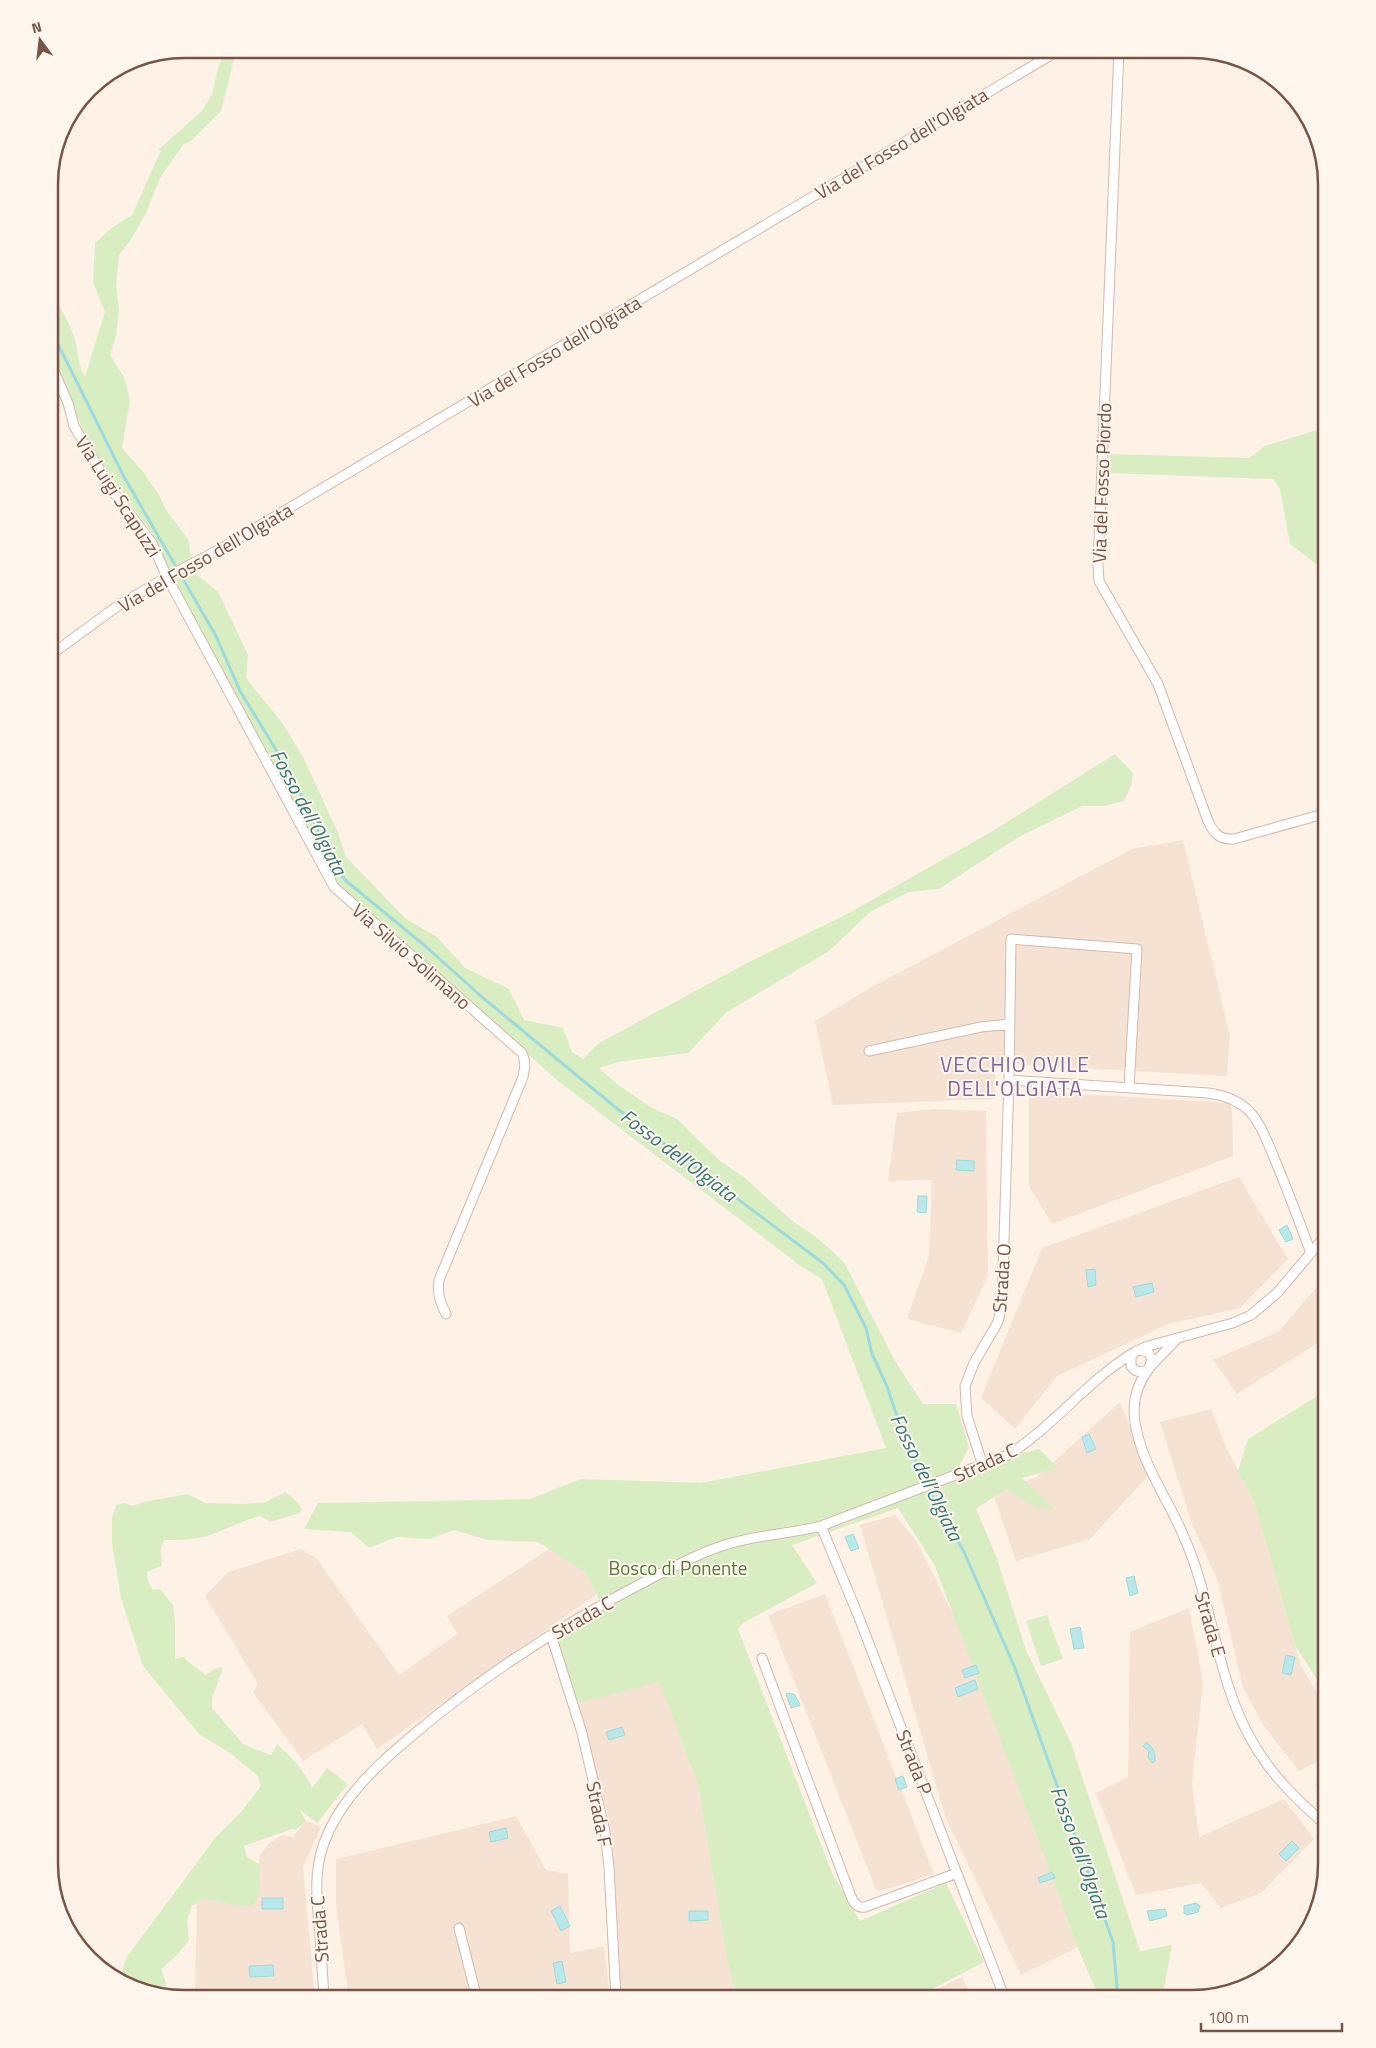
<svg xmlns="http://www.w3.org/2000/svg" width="1376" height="2048" font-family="'Titillium Web',sans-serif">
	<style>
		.residential { fill: #f6e2d3 }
		.green { fill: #d9edc3 }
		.water { fill: #b8e8e9; stroke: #9edadb }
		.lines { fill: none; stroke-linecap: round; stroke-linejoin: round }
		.stream { stroke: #9edadb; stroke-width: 3 }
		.minor-casing { stroke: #d3b9ad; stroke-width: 11 }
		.minor { stroke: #fff; stroke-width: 9 }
		.labels { text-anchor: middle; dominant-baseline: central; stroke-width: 4; stroke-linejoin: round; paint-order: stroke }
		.street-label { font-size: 19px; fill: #795348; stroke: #fff6ed }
		.park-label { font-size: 19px; fill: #577a3c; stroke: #fff6ed }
		.water-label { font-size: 20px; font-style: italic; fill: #387678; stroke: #fff6ed }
		.quarter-label { font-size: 21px; letter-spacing: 1px; fill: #82649d; stroke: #fff6ed }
		.rim { fill: none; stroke: #795348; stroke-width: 2.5 }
	</style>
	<rect width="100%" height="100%" fill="#fef1e6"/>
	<path class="residential" d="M1183,840l47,196 -3,40 -205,-11 -26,1 -2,33 -161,6 -18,-84 53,-32 264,-140z
		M1029,1091l201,12 2,8 1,45 -181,68 -23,-38z
		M934,1109l52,2 2,165 -27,57 -54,-14 22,-63 3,-76 -44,1 9,-68z
		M1239,1177l49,82 -48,49 -72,16 -111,52 -42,53 -34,-31 61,-150z
		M1327,1275v62l-90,57 -24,-34 65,-28z
		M1120,1402l29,73 -59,64 -74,22 -23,-68 44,-16z
		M1211,1409l14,36 29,57 47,164 26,44v47l-28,14 -35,-45 -21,-38 -25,-106 -26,-58 -32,-102z
		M895,1515l22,27 53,106 62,177 46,122 -57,28 -76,-159 -85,-291z
		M301,1549l16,10 82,116 58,-41 -10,-18 102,-67 37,24 11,21 -220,155 -15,-25 -59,37 -50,-69 5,-8 -53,-88 23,-24z
		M825,1594l109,280 -57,18 -109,-277z
		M1189,1608l14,74 -11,101 7,54 85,-38 30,40 -53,54 -40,15 -20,-25 -65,12 -40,-102 32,-16 2,-145z
		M660,1681l38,104 29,175 10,39h-116l-5,-44 -8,-139 -20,-74 -13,-38z
		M1327,1777v21l-13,-13z
		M516,1816l30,54 22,4 2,79 34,-7 6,53h-225v-4l-37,-3 -12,-86v-47z
		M306,1821l15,6 -18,40 12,132h-140l-13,-4 33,-4 2,-88 6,-4 52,-12 5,-32 9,-12 14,-8 10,2z
		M962,1977l11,22h-47l-2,-4z"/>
	<path class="green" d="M226,49h13l-4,6 -14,56 -30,30 -8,4 -23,33 -14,35 -16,28 -11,14 -3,31 3,23 -3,27 -6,19 14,22 6,23 -8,48 22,25 15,22 7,15 22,29 6,33 24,20 14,29 16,34 -2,23 37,46 21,35 34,74 8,24 60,62 31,18 28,31 44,21 15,31 39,8 9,24 11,7 16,-16 150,-81 100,-49 142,-81 124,-78 18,19 -2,13 -7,15 -20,5h-22l-65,32 -78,51 -30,3 -39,20 -41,39 -102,61 -39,41 -70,9 -19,6 18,16 35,24 25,11 43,42 25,17 46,42 24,16 29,26 51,99 28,43h33l13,43 -11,22 81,-20 19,19 -36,10 34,33 -23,-5 -27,-17 -30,20 20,47 30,94 45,93 69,208 32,-6 -10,54h-62l-18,-41 -147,-392 -37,-58 -106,37 25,38 -74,40 -5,6 94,244 28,48 86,-38 38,79 -63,33 2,4h-186l-10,-39 -29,-175 -38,-103 -85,22 -24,-69 51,-30 -16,-32 -48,-31 -50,-2 -34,-10 -24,9 -33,-2 -28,11 -18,-16 -47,-3 14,-26 212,-4 51,-20 120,4 185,-35 -64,-169 -20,-12 -244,-186 -220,-196 -165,-305 -21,-47 -57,-77 -46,-101v-64c11,15 23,35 27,53 2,11 3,23 9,33l20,-65 -12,-30 2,-39 18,-16 19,-12 29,-65h-3l44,-39 10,-17 6,-26z
		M1327,427v145l-37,-28 -10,-55 -7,-10 -164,-6 1,-19 139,4 16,-12z
		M1327,1390v305l-32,-50 -41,-143 -16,-31 10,-32z
		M285,1492l11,9 6,8 -2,4 -30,9 -9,-6c-18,4 -34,13 -51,19 -15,5 -31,5 -46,5l-4,11 2,9 -1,6 -14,6c0,8 2,12 6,18l7,-1 13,16 2,16v38l9,-2c6,8 14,11 21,18l14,-8 4,1 -11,30v10l32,37 27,10 6,-11c15,13 27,26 35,44l15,-20 21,16 -31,39 -18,-14 7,12 -10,9 -4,-1 -48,17 3,11 13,8 -1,32 -7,8 -10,1 -38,-7 -12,7 -5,14 2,20 -11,14 -17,15 6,17 -11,7 -37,-11 7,-24 90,-121 25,-25 20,-26 -3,-10 -28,-23 -31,-19 -56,-68 -22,-68 -6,-36 -3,-19v-25l4,-13 9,-2 7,3 12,-4 44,-8 17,9 40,1 21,-2z
		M1047,1615l16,44 -22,7 -15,-45z"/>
	<path class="water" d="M957,1160l17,1v10l-18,-1z
		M918,1196h9l-1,17 -9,-1z
		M1287,1225l6,14 -7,3 -7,-12z
		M1095,1269l1,16 -8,2 -2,-17z
		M1152,1283l2,9 -18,5 -3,-10z
		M1089,1434l7,15 -9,4 -5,-16z
		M853,1534l6,14 -8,3 -6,-14z
		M1134,1576l4,17 -8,3 -4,-18z
		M1080,1627l4,21 -10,1 -4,-20z
		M1286,1655l9,2 -4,18 -9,-2z
		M976,1665l3,8 -14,5 -3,-8z
		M975,1680l3,9 -20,8 -3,-9z
		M789,1693l6,2 5,10 -9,3 -5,-14z
		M622,1727l3,8 -16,5 -3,-8z
		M1146,1742c6,4 10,12 9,19l-3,2 -4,-6 1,-6 -6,-5z
		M903,1776l4,11 -8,3 -4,-11z
		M506,1828l2,10 -17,4 -2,-10z
		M1292,1841l7,7 -13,13 -7,-7z
		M1052,1872l3,6 -15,5 -2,-5z
		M262,1898h21v11h-21z
		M1196,1903l4,3 -2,6 -11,3 -3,-2v-7z
		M560,1906l10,20 -9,5 -10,-20z
		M1165,1909l2,7 -17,5 -3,-10z
		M689,1911h19v9l-19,1z
		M562,1961l4,21 -9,2 -4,-21z
		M273,1965l1,11 -24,1 -1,-11z"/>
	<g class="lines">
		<path class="stream" d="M49,326l74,149 93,161 24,55 52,85 35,74 18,30 79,65 58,52 133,110 208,156 21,22 22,43 6,26 14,30 18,52 29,62 31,54 51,116 98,274 5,57"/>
		<g class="minor-casing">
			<path id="minor" d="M1119,49l-21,516 1,16 59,103 50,137c6,13 12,19 26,18l93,-26
				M49,360l19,43 6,23 37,63 41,54 15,34 167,310 188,166c4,9 3,14 1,24l-84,203c-2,13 1,22 7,34
				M49,656l70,-51 48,-28 55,-29 839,-499
				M869,1051l112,-24 29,-3
				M1009,1080l199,13c14,2 28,6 39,16 11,10 17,25 23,39 15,35 28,70 41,105
				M1139,1350l9,2 4,7 -3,10c-7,4 -13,4 -18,-3v-10l5,-5 12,-5 85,-23 18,-8 26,-22 50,-59
				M1151,1366l27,-28
				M1149,1369c-12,15 -17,33 -14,53 6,42 33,76 49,115 29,65 32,142 68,204 19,34 46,60 75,85
				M983,1466l-16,-50 -2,-30 9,-23 24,-41 4,-19 7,-223 2,-141 126,10 -8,138
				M821,1526l37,89 147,384
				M551,1635l31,98 23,99 4,35 7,132
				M762,1658l85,228c4,9 6,23 18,21l92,-34
				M459,1928l18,71
				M324,1999c-1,-22 -3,-43 -4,-65 -3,-31 -7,-62 4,-91 16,-44 54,-79 89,-108 73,-62 153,-113 237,-156 22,-11 43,-23 66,-31 34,-13 70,-13 105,-22l187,-71c46,-29 79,-74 125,-102"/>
		</g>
		<use href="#minor" class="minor"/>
	</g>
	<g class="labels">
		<g class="street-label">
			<text transform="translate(901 143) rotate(-31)">Via del Fosso dell'Olgiata</text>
			<text transform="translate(554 351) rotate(-31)">Via del Fosso dell'Olgiata</text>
			<text transform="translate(1101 483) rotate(-88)">Via del Fosso Piordo</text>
			<text transform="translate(119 496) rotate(57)">Via Luigi Scapuzzi</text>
			<text transform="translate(205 557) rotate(-30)">Via del Fosso dell'Olgiata</text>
			<text transform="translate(412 956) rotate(41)">Via Silvio Solimano</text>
			<text transform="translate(1001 1278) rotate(-86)">Strada O</text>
			<text transform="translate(985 1462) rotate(-25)">Strada C</text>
			<text transform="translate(582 1617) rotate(-30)">Strada C</text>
			<text transform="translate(1211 1624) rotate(74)">Strada E</text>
			<text transform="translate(915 1762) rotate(69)">Strada P</text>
			<text transform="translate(600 1814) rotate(79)">Strada F</text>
			<text transform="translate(319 1929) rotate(-94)">Strada C</text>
		</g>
		<g class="park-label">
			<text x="678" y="1567">Bosco di Ponente</text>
		</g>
		<g class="water-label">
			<text transform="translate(309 812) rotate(62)">Fosso dell’Olgiata</text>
			<text transform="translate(679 1155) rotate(37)">Fosso dell’Olgiata</text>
			<text transform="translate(927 1477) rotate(64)">Fosso dell’Olgiata</text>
			<text transform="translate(1081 1852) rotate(70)">Fosso dell’Olgiata</text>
		</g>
		<g class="quarter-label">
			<text x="1015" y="1064">VECCHIO OVILE<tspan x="1015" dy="24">DELL'OLGIATA</tspan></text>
		</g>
	</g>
	<path d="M0 0H1376V2048H0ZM184 58H1192A126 126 0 0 1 1318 184V1864A126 126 0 0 1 1192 1990H184A126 126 0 0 1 58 1864V184A126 126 0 0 1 184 58Z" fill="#fff6ed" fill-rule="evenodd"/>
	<path class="rim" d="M184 58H1192A126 126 0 0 1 1318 184V1864A126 126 0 0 1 1192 1990H184A126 126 0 0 1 58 1864V184A126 126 0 0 1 184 58Z"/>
	<g transform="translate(40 40) rotate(345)" stroke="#fff6ed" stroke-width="4" paint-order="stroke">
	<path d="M0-4L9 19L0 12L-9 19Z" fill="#795348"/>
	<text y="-8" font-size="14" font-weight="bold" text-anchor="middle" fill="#795348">N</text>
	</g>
	<path d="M1201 2023v8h141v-8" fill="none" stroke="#795348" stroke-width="2.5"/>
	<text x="1208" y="2023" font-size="15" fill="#795348" stroke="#fff6ed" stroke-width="4" paint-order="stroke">100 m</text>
</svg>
